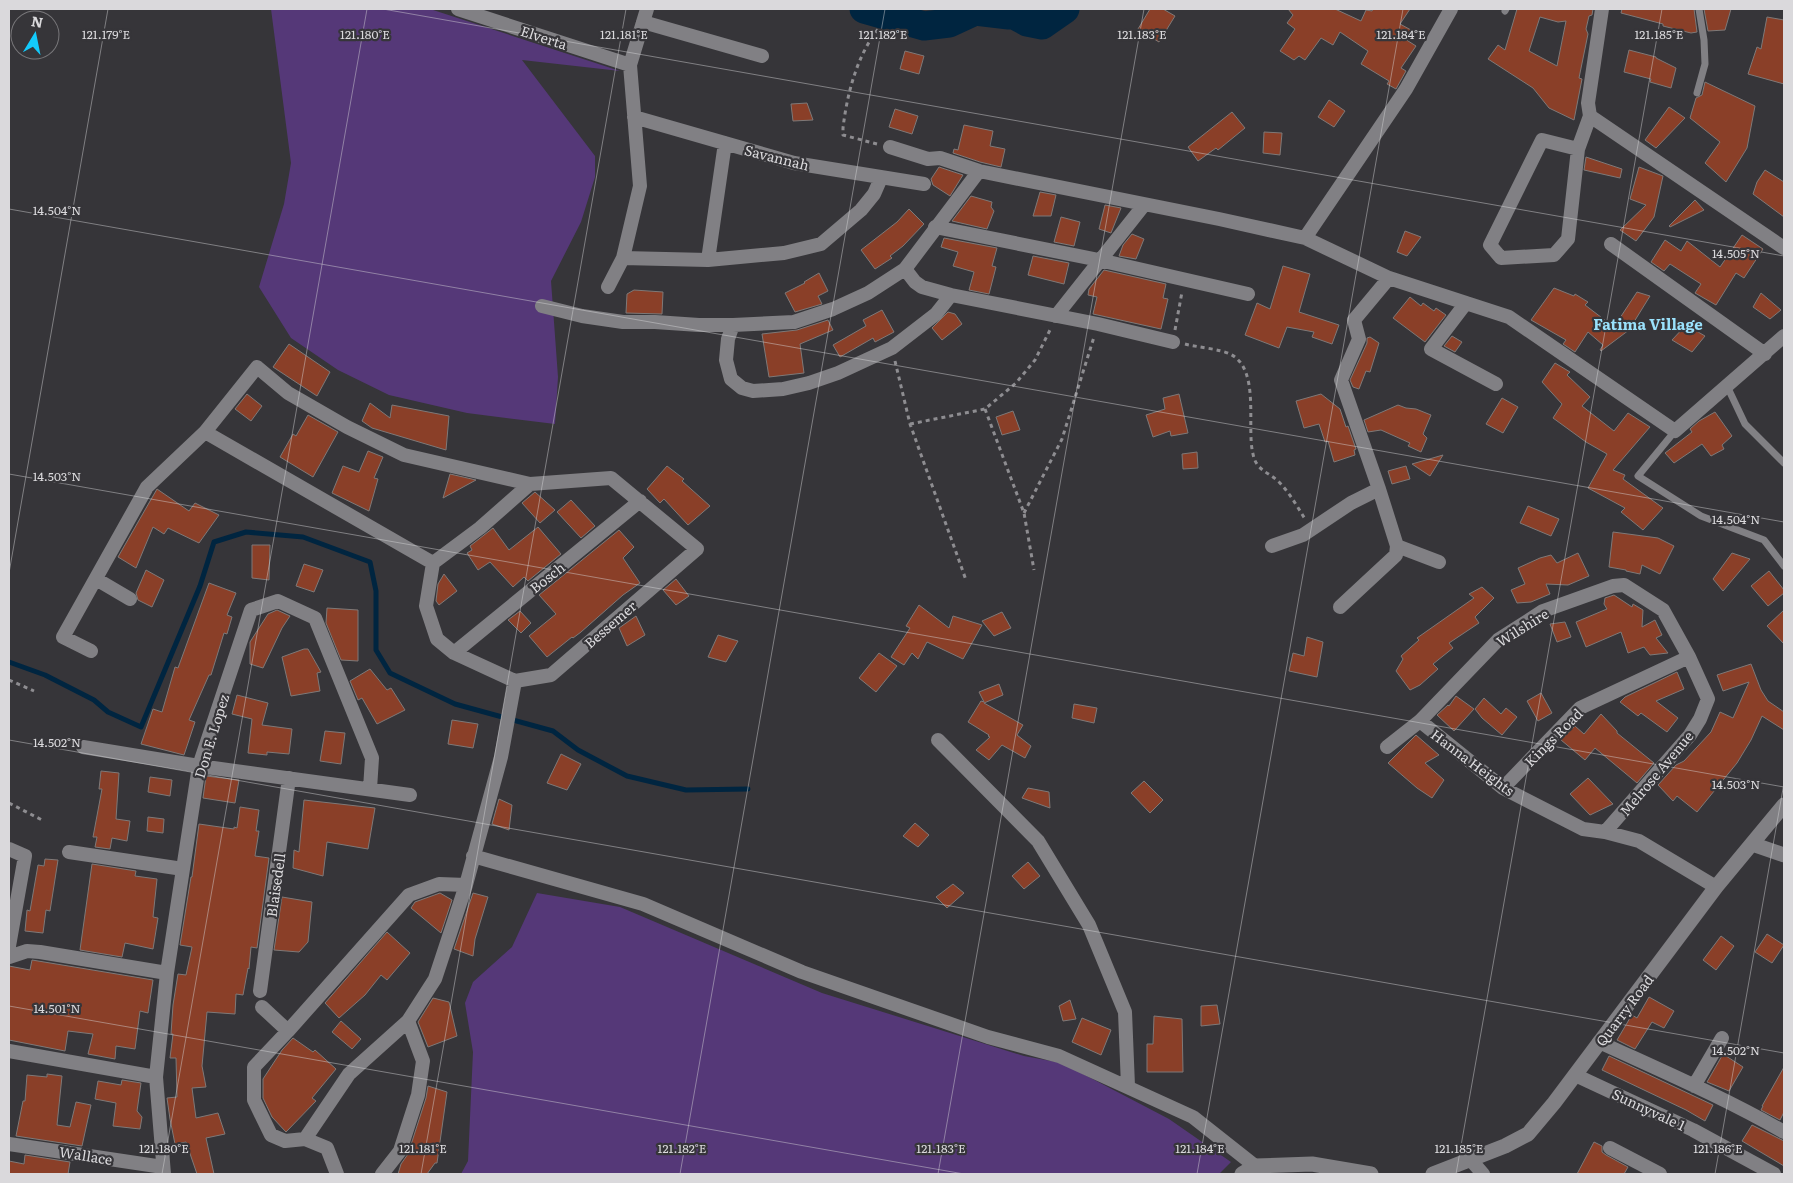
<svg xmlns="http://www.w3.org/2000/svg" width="1793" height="1183" font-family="Literata,serif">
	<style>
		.green { fill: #553878 }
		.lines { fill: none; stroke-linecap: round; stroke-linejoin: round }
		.stream { stroke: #002540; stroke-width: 5 }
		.river { stroke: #002540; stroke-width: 29 }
		.building { fill: #8a3f28; stroke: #7e7978; fill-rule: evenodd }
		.path { stroke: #8e8d91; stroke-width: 3; stroke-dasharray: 4 4; stroke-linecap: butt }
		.lane { stroke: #818084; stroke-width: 7 }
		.street { stroke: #818084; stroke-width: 14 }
		.secondary { stroke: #818084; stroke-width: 15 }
		.ticks { fill: none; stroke: #dad9dc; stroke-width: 1; stroke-opacity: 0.45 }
		.labels { text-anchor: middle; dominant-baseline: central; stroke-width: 4.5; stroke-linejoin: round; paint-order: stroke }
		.street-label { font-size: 14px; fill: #dad9dc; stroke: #363539 }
		.neighbourhood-label { font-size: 15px; font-weight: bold; fill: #9ae1fc; stroke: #363539 }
		.ticks-label { font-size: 12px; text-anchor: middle; fill: #dad9dc; stroke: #363539; stroke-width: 4.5; stroke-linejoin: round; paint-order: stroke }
	</style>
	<rect width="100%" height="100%" fill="#363539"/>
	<path class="green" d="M271,9h159l190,62 -98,-11 73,96v21l-14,45 -30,59 7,96 -3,47 -88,-11 -78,-18 -51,-25 -47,-32 -32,-51 25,-83 7,-41z
		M537,893l83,14 202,86 202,63 38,7 107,56 62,43 -12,12h-758l7,-13 5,-109 -8,-49 8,-21 39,-35z"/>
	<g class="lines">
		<path class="stream" d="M9,662l36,13 49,25 14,12 33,15 59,-141 14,-44 32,-10 57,5 67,25 6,29v59l14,23 65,31 98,27 25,19 49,26 59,14 62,-1"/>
		<path class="river" d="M864,9l60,17 25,-3 26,-12 34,4
			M1003,9l24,13 15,3 23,-16"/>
	</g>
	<path class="building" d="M1150,9h13l12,7 -16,26 -21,-13z
		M1288,9h47l26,12 5,-11 6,1 1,-2h37l-10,15 11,6 -6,9 11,7 -15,22 5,3 -10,18 -9,-5 2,-3 -28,-17 7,-13 -28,-19 -7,13 -12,-7 -16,22 -6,-4 -5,4 -14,-9 15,-22 -8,-6 6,-8z
		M1517,9h76l-1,6 -3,1 -3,13 2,5 -9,44 3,1 -8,41 -25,-12 -16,-20 -45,-29 10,-14 7,5zM1540,17l18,5 8,-1 -9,45 -28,-15z
		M1622,9h72l3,23 -6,1 -28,-7v-2l-42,-11z
		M1704,9h27l-6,21 -17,1z
		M1767,17l17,3v64l-36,-10 9,-27 4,2z
		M1629,50l27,7v1l20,10 -5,20 -21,-6 1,-3 -27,-7z
		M905,51l19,5 -5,18 -19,-5z
		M1705,82l50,24 -8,42 -21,34 -21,-19 15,-21 -30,-24 6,-20 6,-3z
		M1329,100l16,11 -11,16 -16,-10z
		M807,103l6,17 -20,1 -2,-17z
		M1669,107l16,11 -29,30 -11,-8z
		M895,109l23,7 -6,18 -23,-7z
		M1232,112l13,16 -27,22 -2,-2 -18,13 -10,-14z
		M964,125l29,6 -3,15 15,3 -4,18 -21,-5 -27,-9 1,-4 4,1z
		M1264,132l18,1 -2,22 -17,-2z
		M1586,157l36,12 -2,9 -36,-8z
		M939,167l24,8 -13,21 -17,-11 -2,-6z
		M1639,167l24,9 -9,41 -18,24 -16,-11 26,-25 -16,-6z
		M1765,170l19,12v35l-31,-23 4,-12z
		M1040,192l16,3 -5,21h-18z
		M971,196l21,6 -1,5 3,4 -7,18 -35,-8z
		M1695,200l9,10 -34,17 -1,-1z
		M1105,205l16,3 -10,25 -12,-4z
		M909,209l15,15 -21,22 -13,10 2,2 -17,11 -14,-19 36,-28z
		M1061,217l19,5 -6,24 -20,-4z
		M1405,231l16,6 -14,19 -10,-4z
		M1132,234l12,5 -8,20 -17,-3 4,-11z
		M1742,235l21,14 -19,29 -8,-5 -20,32 -21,-12 6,-9 -31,-20 -6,7 -13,-9 14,-22 16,11 6,-10 33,26z
		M944,238l53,10 -5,18 4,1 -7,27 -20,-4 5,-18 -21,-6 5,-14 -17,-5z
		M1033,256l36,7 -5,21 -36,-9z
		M1283,266l27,8 -11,38 40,13 -7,19 -20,-7 2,-5 -27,-5 -8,21 -34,-13 12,-32 13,6z
		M1104,270l62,14 -3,14 5,1 -7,30 -68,-15 4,-17 -9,-2 1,-6z
		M819,273l9,18 -10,5 4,8 -27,8 -10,-19 20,-10 -1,-1z
		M1554,288l20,8 1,-2 13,8 -3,3 29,22 23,-35 13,4 -21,34 -28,21 -1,-1 3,-5 -15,-13 -13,20 -12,-8 3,-4 -35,-20z
		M634,290l29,2 -1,22 -36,-1 1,-19z
		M1761,293l20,17 -11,9 -17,-12z
		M1410,297l11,9 2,-3 11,8 2,-3 10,7 -21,27 -32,-24z
		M882,310l12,22 -19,10 -2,-4 -33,19 -7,-12 33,-19 -3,-6z
		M948,312l7,2 7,10 -20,16 -10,-12z
		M828,320l5,10 -33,14 4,29 -35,4 -7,-43 35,-4z
		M1686,325l19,11 -13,16 -20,-12z
		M1452,336l10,6 -7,10 -11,-6z
		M1370,337l9,6 -9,29 -4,-1 -7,18 -6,-2 -3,-7 17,-37v-5z
		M289,344l41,28 -13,24 -44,-29z
		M1555,363l15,9 -3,3 23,22 -8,9 32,25 14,-18 22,14 -37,43 12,5 -2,4 40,29 -20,22 -22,-18 4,-4 -37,-20 19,-34 -21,-12 -33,-24 9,-14 -20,-22z
		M247,394l15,12 -11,15 -16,-12z
		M1179,394l9,39 -17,3 -1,-5 -17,6 -7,-22 19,-6 -2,-11z
		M1321,394l19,15 6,18 2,-1 8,23 -2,1 1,5 -21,7 -6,-21 -3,1 -6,-18 -15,4 -8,-27z
		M1502,398l16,9 -15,26 -17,-9z
		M370,403l20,15 2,-13 57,11 -3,34 -74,-22 -10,-7z
		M1398,405l8,3 10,1 15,6 -8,19 4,4 -6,14 -13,-6 2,-3 -29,-13 -13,2 -4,-12z
		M1013,411l7,19 -18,5 -6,-18z
		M1715,412l17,24 -10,9 2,4 -13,7 -9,-12 -28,19 -9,-10 27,-21 -2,-3 9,-8z
		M308,415l30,17 -25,45 -33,-20 13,-23 3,2z
		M368,451l15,6 -9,21 4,1 -9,32 -37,-18 11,-27 16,6z
		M1197,452l1,16 -15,1 -1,-15z
		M1443,455l-13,21 -18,-12z
		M667,466l17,13 -2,2 28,25 -22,19 -24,-26 -4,4 -13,-14z
		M1406,466l4,13 -18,5 -4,-13z
		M450,474l26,6 -33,18z
		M157,489l32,22 6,-8 24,12 -20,28 -31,-15 -4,6 -11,-7 -17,41 -18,-11z
		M535,492l20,18 -15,13 -18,-20z
		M571,500l24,26 -14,12 -24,-26z
		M1528,506l31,13 -8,17 -31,-13z
		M538,527l23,27 -33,27 -4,-4 -11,10 -23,-25 -12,8 -11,-17 5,-3 -2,-4 23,-18 16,22z
		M619,530l15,17 -11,11 17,25 -17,12 -42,37 -8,6 -1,-1 -25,20 -18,-21 27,-22 -17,-19z
		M1613,532l45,6 16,8 -14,28 -18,-9 -2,9 -14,-3v-1l-17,-3z
		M252,545h18l-1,35 -17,-2z
		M1578,553l11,23 -21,9 -22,-1 4,10 -19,8 -14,1 -6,-13 14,-6 -7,-16 22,-10 11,-3 6,8z
		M1732,553l18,6 -27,32 -10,-12z
		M304,564l19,6 -9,22 -18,-6z
		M146,570l18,10 -12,27 -14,-7 -2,-7z
		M1769,571l15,19v3l-16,13 -17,-20z
		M444,574l13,17 -18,14 -3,-4 2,-17z
		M676,579l13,17 -13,9 -13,-15z
		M209,583l27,10 -9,22 5,2 -5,17 -3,-1 -13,42h-2l-20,45 6,2 -11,33 -43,-11 12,-35 9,3 13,-45 3,1z
		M1482,587l12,11 -19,19 4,6 -30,20 4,5 -20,16 5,5 -18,16 -10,5 -14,-19 7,-12 -2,-3 18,-16 -2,-2 57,-40 -5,-4z
		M1614,595l18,12 1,-3 10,6 -1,17 13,-7 7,15 -6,3 12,15 -18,2 -6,-8 -16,6 -7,-21 -35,15 -10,-25 31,-13 -3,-5 1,-6z
		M919,605l30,23 4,-12 29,9 -19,34 -36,-17 -9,17 -6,-6 -8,12 -13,-8 19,-29 -4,-2z
		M327,608l31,2v51l-17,-1 -15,-37z
		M277,610l13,6 -8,12 -19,40 -13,-4v-22l18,-28z
		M1784,610v34l-17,-18z
		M520,611l11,12 -10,10 -13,-13z
		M1002,612l9,16 -17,8 -12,-15z
		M636,616l9,19 -18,11 -8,-18z
		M1565,622l6,15 -14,5 -7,-18z
		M718,635l20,6 -12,21 -18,-5z
		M1307,637l16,5 -6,35 -28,-6 4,-18 11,3z
		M304,649h4l13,23 -4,1 3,18 -29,5 -9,-39z
		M879,653l18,13 -21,26 -17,-14z
		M1751,664l10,26 7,11 16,11v18l-22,-14 -11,24 -14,23 -40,49 -20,-16 -4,5 -15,-16 18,-20 8,-4 27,-29 9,-20 13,6 16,-36 -26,9 -6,-16z
		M370,669l17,21 4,-2 14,22 -28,14 -15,-26 -4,2 -8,-19z
		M1677,672l7,17 -28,12 22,17 -11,14 -26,-19 -3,3 -18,-14 5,-5z
		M999,684l4,11 -19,8 39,22 -6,10 14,11 -6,12 -23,-13 -13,15 -13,-10 14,-13 -2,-1 1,-1 -21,-13 13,-21 3,1 -5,-10z
		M1541,693l11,20 -14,8 -11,-20z
		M237,695l31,8 -6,22 30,4 -3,25 -22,-2v3l-19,-2 4,-34 -20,-5z
		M1456,696l18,13 -20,22 -17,-16 11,-10 1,1z
		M1484,698l17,16 5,-6 11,9 -15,18 -20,-17 -7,-9z
		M1074,704l23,4 -3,15 -22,-5z
		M1601,714l16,17v2l37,30 -17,20 -42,-35 -10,12 -24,-20 14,-14 9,8z
		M452,720l26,4 -5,24 -25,-4z
		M325,731l20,2 -4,31 -21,-3z
		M1416,735l23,20 -14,8 19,17 -12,18 -15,-10 -29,-25z
		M561,754l20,10 -14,26 -20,-7z
		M101,771l18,2 -3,46 14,2 -3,20 -15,-3 -2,11 -15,-2 2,-10h-4l9,-48h-3z
		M206,776l33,4 -4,23 -32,-5z
		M150,777l22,3 -2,16 -22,-4z
		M1588,778l25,26 -23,11 -20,-21z
		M1144,781l19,19 -13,13 -19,-20z
		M1028,788l21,4 1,16 -28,-10z
		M499,799l13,6 -3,25 -17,-6z
		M304,800l71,8 -7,41 -41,-7 -4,34 -30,-8 1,-18 5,2z
		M240,807l19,3 -3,21h3l-4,25 14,2 -12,90 -6,-1 -2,22 -1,-1 -5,27 -7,-1 -1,20 -28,-2 -5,54 4,21 -14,1 4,30 22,-5 7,21 -19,4 8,36h-17l-11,-32 -11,2 -5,-25 -3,-21 10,-1 -1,-39h-6l3,-24h-2l2,-29 5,-31 8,1 6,-28 -12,-2 11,-68h1l7,-53 35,5v-2l3,1z
		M148,817l16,2 -1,14 -16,-2z
		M915,823l14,12 -11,12 -15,-11z
		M45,859l13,1 -8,51 -4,-1 -3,23 -18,-2 2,-21 3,1 8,-46 6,1z
		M1028,862l12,14 -16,13 -12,-13z
		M92,864l44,7 -1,5 22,3 -4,38 5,1 -5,31 -28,-6 -3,14 -42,-7z
		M953,884l11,9 -17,15 -11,-11z
		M440,893l12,7 -11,33 -30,-25 4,-6z
		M473,893l15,4 -13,42 -2,17 -19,-7z
		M282,897l30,5 -4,40 -9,10 -25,-2z
		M387,932l23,21 -23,27 -6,-5 -16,20 -26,23 -14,-15z
		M1767,934l17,11 -12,18 -17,-11z
		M1721,936l13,10 -18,24 -13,-10z
		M32,960l121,20 -5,33 -8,-2 -5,38 -19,-3 -1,13 -27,-5 5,-20 -25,-3 -3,20 -56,-11v-74l21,4z
		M1649,997l25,14 -10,17 -12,-6 -17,27 -18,-9 13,-22 2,-3 5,3z
		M433,998l16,4 8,34 -29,11 -10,-25z
		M1070,1000l6,19 -13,2 -4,-15z
		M1217,1005l3,19 -19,2v-20z
		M1154,1016l28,3 1,53h-36v-28h6z
		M1082,1018l29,12 -10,25 -29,-13z
		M341,1021l20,18 -9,10 -20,-17z
		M293,1038l20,14 2,-2 21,19 -24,29 4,3 -30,31 -14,-15 -9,-19v-19l19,-29z
		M1723,1054l20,13 -14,24 -22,-9z
		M1609,1056l104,49 -8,16 -19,-11 -84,-40z
		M1784,1067v45l-4,8 -19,-10 2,-4h-1z
		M47,1074l15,2 -5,49 13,2 6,-25 15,3 -9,41 -66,-10 7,-35h2l2,-26 20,2z
		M122,1080l19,3 -4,28 5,6 -2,12 -27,-3 3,-23 -21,-4 3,-18 23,4z
		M428,1086l19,6 -10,71h-2l-8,11h-29l3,-10 7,-10 18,-56z
		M1752,1125l32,16v25l-42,-25z
		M1594,1142l8,4v6l4,3 22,12 -4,7h-47z
		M25,1155l45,7 -2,12h-59v-13l15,3z"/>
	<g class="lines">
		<path class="path" d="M877,144l-34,-9v-7c4,-34 14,-73 36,-100
			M1175,330l7,-38
			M1185,344c11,3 35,5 45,10 31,15 16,73 23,100 3,16 15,18 25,27 11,11 19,25 27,38
			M895,361l15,63 56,156
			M985,409l39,104 10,57
			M910,424l75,-15 31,-26 19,-23 16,-32
			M1024,513l38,-74 32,-102
			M9,680l25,11
			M9,803l33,17"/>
		<path class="lane" d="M1505,11l1,-2
			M1697,93l8,-29 -1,-24 -5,-31
			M1727,386l18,38 39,39
			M1675,431l-37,45 63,40 63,24 20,26"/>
		<path class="street" d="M458,9l172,56
			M1602,9l-14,94 2,13 194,132
			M643,22l119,34
			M634,117l160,46 130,21
			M890,147l38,12 12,-1 39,13 240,48 86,19 84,40 120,39 166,114 109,-95
			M1578,149l-36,-9 -52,105 11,13 53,-3 14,-16 10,-90 12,-33
			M935,227l164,33 149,34
			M1305,238l101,-149 45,-80
			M1611,244l154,110
			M623,258l85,2 76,-7 37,-9 40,-34 13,-16 7,-16
			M708,260l17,-117
			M905,269l10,13 7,5 29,8 147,29 75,18
			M1389,278l-35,42 5,19 -18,41 38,109 18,57 42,16
			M608,287l15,-29 17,-72 -10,-121 17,-56
			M1466,303l-35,46 65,35
			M542,306l40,10 41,6h32l44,3h34l61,-3 39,-13 35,-16 37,-24 74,-98
			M1056,316l88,-111
			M733,325l-5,14 -2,21 5,19 11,9 11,3 30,-2 26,-6 29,-10 54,-25 44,-34 15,-19
			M205,432l228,131
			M1272,546l31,-11 48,-32 28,-14
			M96,579l34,20
			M1340,607l56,-52 1,-9
			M91,651l-28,-14 84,-150 58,-55 52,-65 31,26 59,34 57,28 126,29 81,-6 86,71 -146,126 -36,6
			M454,653l186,-152
			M515,681l-61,-28 -17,-14 -11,-33 7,-43 47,-35 50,-44
			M1420,721l83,67 80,41 22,3 34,9 77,46
			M938,740l100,101 51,84 36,87 3,74
			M83,747l116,19 211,29
			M1387,747l33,-26 78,-81 45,-29 70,-25 11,-1 39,25 26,47 19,42 -8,20 -10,16 -85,97
			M1503,788l77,-80 109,-51
			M9,849l16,7 -16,90
			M69,852l114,17
			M473,856l170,48 159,68 186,65 71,19 134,61 62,49
			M9,957l18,-6 13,1 127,21
			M260,991l29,-213
			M262,1007l26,24
			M1599,1042c63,29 126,56 185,90
			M9,1051l147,26
			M1575,1075l118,55 81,44
			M1694,1086l28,-48
			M305,1139l44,-65 59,-53 27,-42 31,-94 35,-128 14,-76
			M9,1144l154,23
			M1610,1148l50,26
			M1470,1159l13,15
			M164,1174l-8,-97 11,-104 16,-104 16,-103 52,-156 27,-9 37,17 57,140 -2,31
			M337,1174l-10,-26 -22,-9 -20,2 -14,-6 -17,-35v-33l34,-36 121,-136 30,-11 27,1
			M382,1174l18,-23 18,-56 5,-34 -15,-40"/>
		<path class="secondary" d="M1752,844l32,11
			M1242,1174l13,-8 57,-2 59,10
			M1433,1174l72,-28 23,-12 26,-31 162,-216 68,-82"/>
	</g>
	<path class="ticks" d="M383,9l1401,247M9,209l1775,313M9,474l1775,313M9,573l99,-564M9,740l1775,313M9,1006l955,168M162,1174l205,-1165M421,1174l205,-1165M680,1174l205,-1165M938,1174l206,-1165M1197,1174l206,-1165M1456,1174l206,-1165M1715,1174l69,-391"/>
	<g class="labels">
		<g class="street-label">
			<text transform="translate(544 37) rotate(18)">Elverta</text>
			<text transform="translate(777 157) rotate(14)">Savannah</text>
			<text transform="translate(547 577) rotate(-38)">Bosch</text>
			<text transform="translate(610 624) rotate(-41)">Bessemer</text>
			<text transform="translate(1522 627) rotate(-32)">Wilshire</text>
			<text transform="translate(211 736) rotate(-73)">Don E. Lopez</text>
			<text transform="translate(1553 737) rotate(-45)">Kings Road</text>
			<text transform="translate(1473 762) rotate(37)">Hanna Heights</text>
			<text transform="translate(1656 773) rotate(-50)">Melrose Avenue</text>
			<text transform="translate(275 885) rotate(-82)">Blaisedell</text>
			<text transform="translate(1624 1010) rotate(-53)">Quarry Road</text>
			<text transform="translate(1649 1109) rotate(25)">Sunnyvale 1</text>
			<text transform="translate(86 1155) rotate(9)">Wallace</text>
		</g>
		<g class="neighbourhood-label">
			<text x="1648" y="323">Fatima Village</text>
		</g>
	</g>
	<g class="ticks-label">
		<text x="106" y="39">121.179°E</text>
		<text x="365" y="39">121.180°E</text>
		<text x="624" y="39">121.181°E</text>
		<text x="883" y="39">121.182°E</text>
		<text x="1142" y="39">121.183°E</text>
		<text x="1401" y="39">121.184°E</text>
		<text x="1659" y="39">121.185°E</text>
		<text x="57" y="215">14.504°N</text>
		<text x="1736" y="258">14.505°N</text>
		<text x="57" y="481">14.503°N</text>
		<text x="1736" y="524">14.504°N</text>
		<text x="57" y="747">14.502°N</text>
		<text x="1736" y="789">14.503°N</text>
		<text x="57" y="1013">14.501°N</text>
		<text x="1736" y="1055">14.502°N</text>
		<text x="164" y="1153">121.180°E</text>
		<text x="423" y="1153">121.181°E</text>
		<text x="682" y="1153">121.182°E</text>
		<text x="941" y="1153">121.183°E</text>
		<text x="1200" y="1153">121.184°E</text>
		<text x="1459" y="1153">121.185°E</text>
		<text x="1718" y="1153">121.186°E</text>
	</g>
	<rect width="1793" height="1183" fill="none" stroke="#dad9dc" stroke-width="20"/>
	<g transform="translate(35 35) rotate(10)"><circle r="24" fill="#363539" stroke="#78777a"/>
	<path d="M0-4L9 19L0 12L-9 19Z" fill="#13cafb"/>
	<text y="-8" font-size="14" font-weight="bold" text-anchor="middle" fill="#dad9dc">N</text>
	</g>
</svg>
